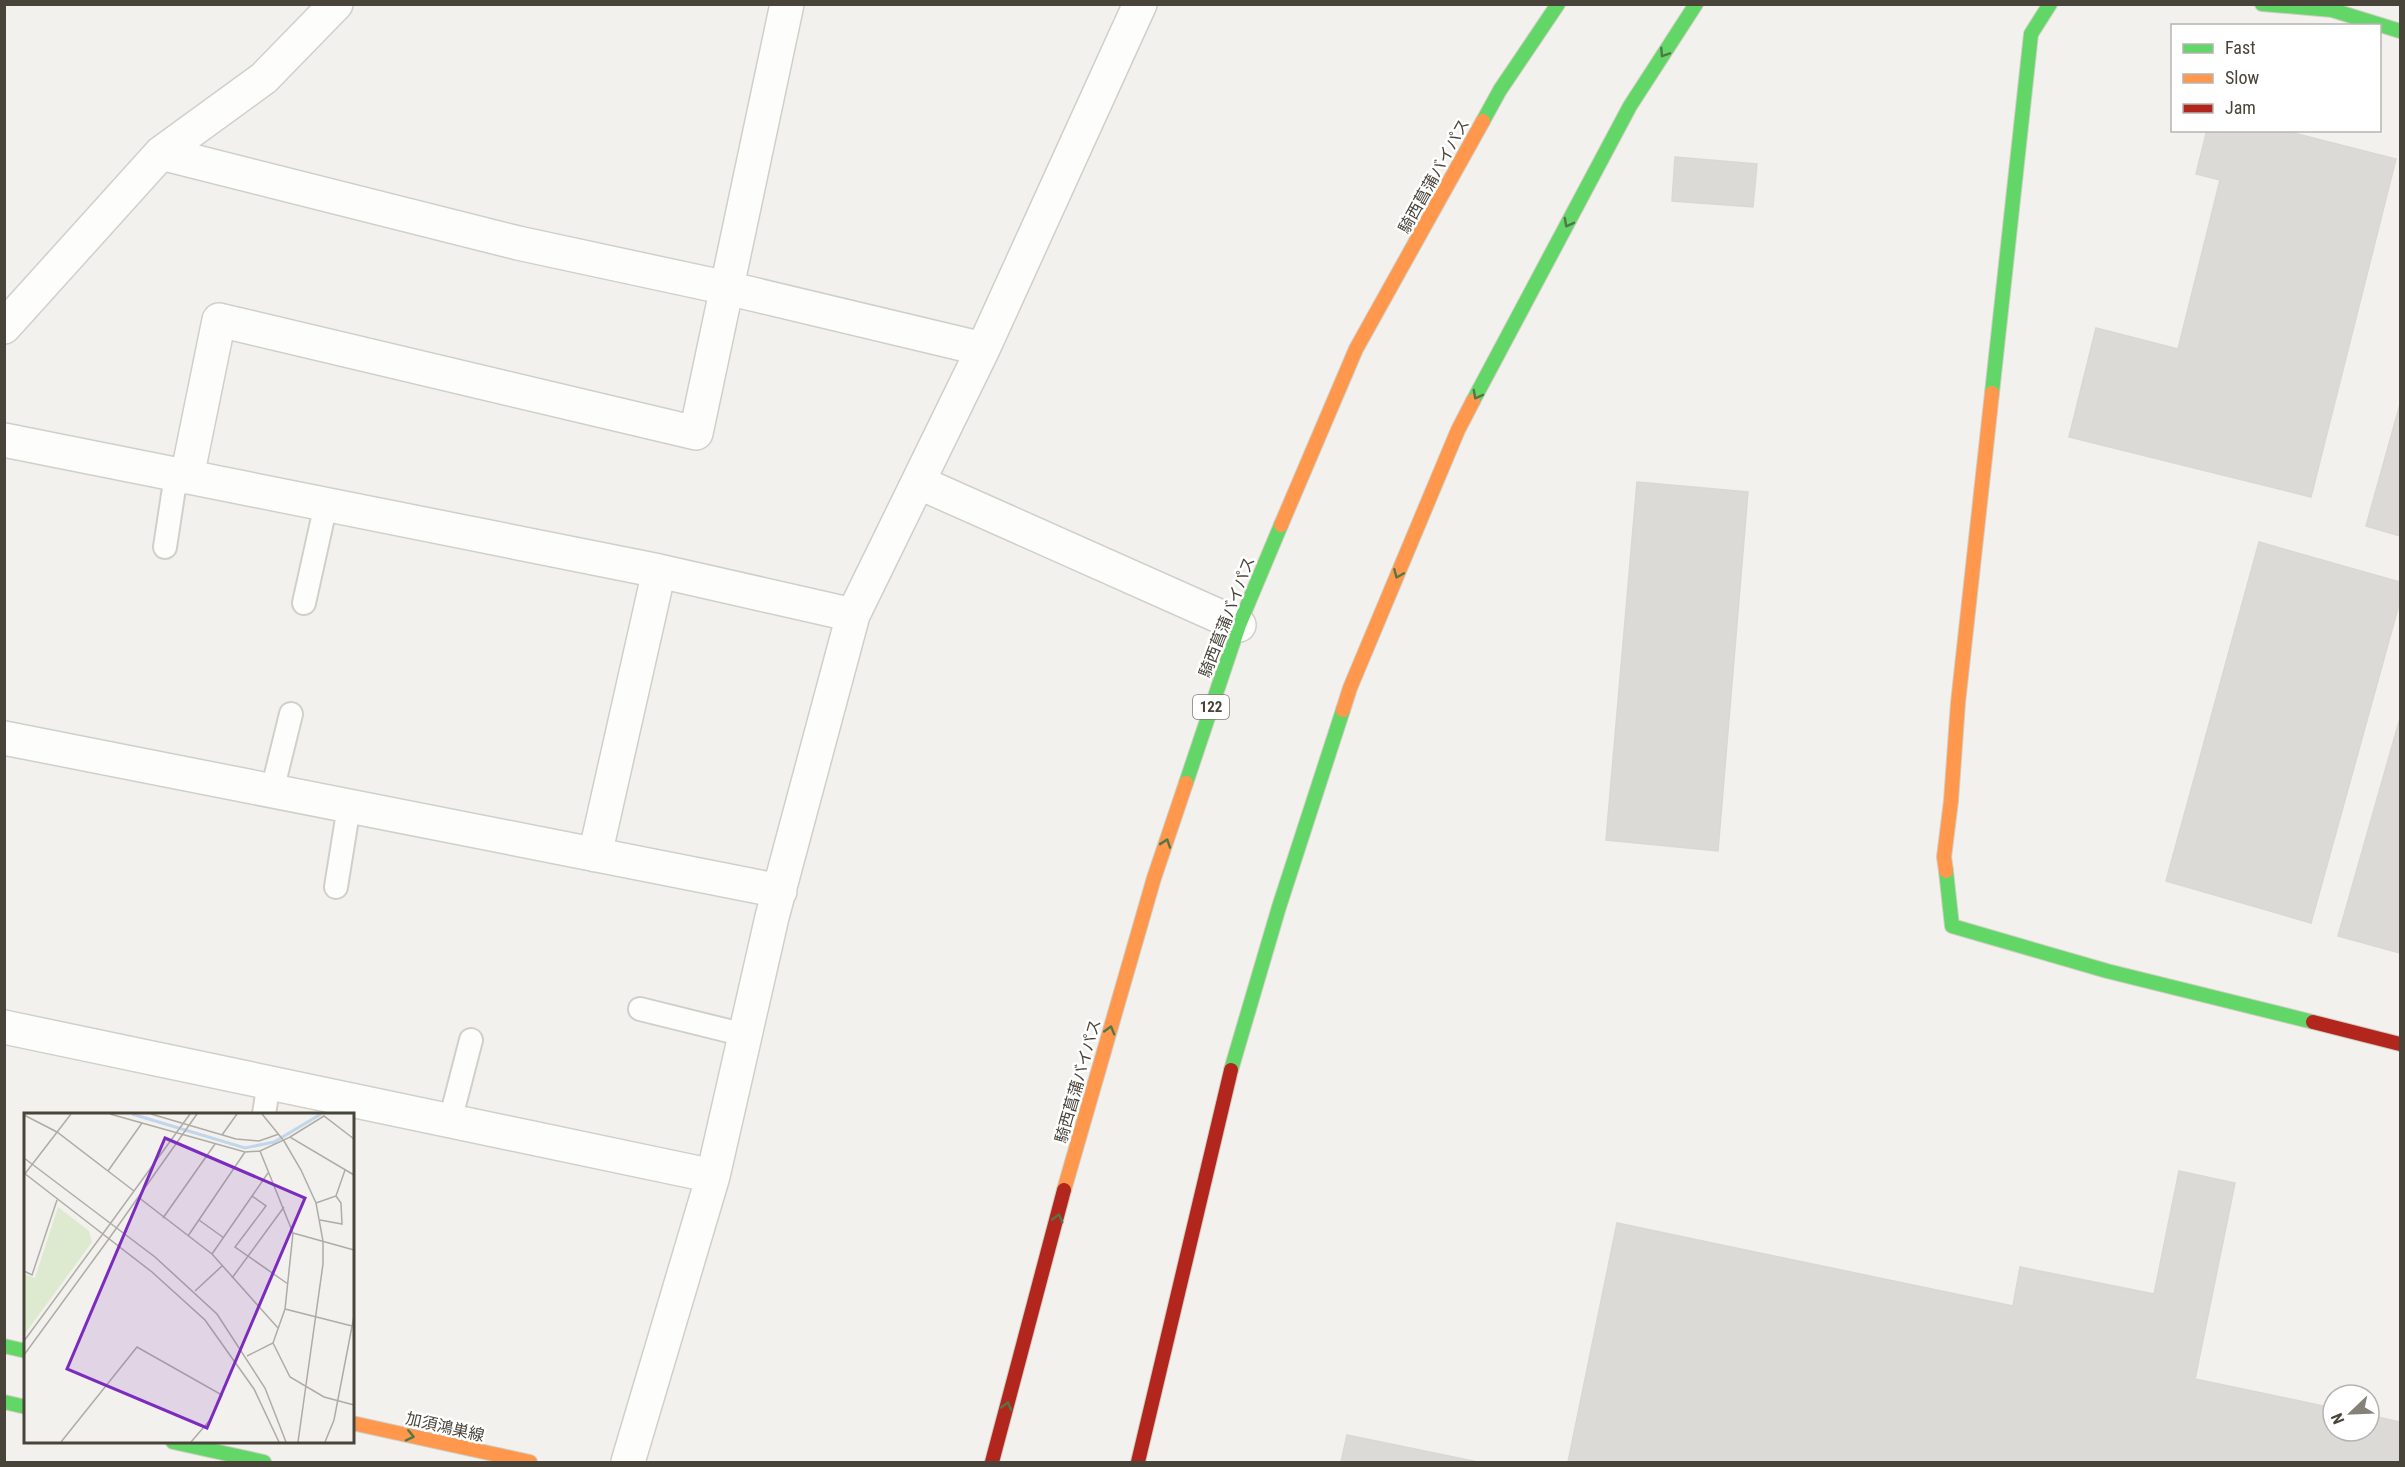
<svg xmlns="http://www.w3.org/2000/svg" width="2405" height="1467" font-family="'Roboto Condensed','Noto Sans JP',sans-serif">
	<style>
		.building { fill: #dcdad6; stroke: #dad8d3; stroke-width: 1.5 }
		.lines { fill: none; stroke-linecap: round; stroke-linejoin: round }
		.lane-casing { stroke: #d0cfca; stroke-width: 26 }
		.street-casing { stroke: #d0cfca; stroke-width: 36 }
		.fast-casing { stroke: #d0cec4; stroke-width: 16 }
		.slow-casing { stroke: #d0cec4; stroke-width: 16 }
		.jam-casing { stroke: #d0cec4; stroke-width: 16 }
		.lane { stroke: #fdfdfc; stroke-width: 22 }
		.street { stroke: #fdfdfc; stroke-width: 33 }
		.fast { stroke: #63d668; stroke-width: 14 }
		.slow { stroke: #ff974d; stroke-width: 14 }
		.jam { stroke: #b3261e; stroke-width: 14 }
		.oneway { stroke: #517749 }
		.labels { text-anchor: middle; dominant-baseline: central; stroke-width: 5; stroke-linejoin: round; paint-order: stroke }
		.shield { fill: #fff; stroke: #7f7c74; stroke-width: 1.5 }
		.shield-label { font-size: 15px; font-weight: bold; fill: #484439 }
		.street-label { font-size: 16px; fill: #484439; stroke: #fff }
		.inset-river { fill: none; stroke: #c1d6ec; stroke-width: 3 }
		.inset-road { fill: none; stroke: #aeaca5; stroke-width: 1.5 }
		.view { fill: #7b2cbf; fill-opacity: 0.15; stroke: #7b2cbf; stroke-width: 3 }
		.inset-edge { fill: none; stroke: #484439; stroke-width: 3 }
	</style>
	<rect width="100%" height="100%" fill="#f2f1ed"/>
	<path class="building" d="M2207,130h75l114,29 -85,338 -242,-60 27,-109 82,21 42,-169 -24,-6z
		M1675,157l82,7 -4,43 -81,-6z
		M2400,404v132l-34,-10z
		M1637,482l111,10 -30,359 -112,-11z
		M2259,542l141,40v19l-89,322 -145,-42z
		M2400,718v235l-62,-17z
		M2179,1171l56,12 -40,196 138,29v23h36v-16l31,7v40h-832l49,-239 396,83 7,-39 134,27z
		M1347,1435l131,27h-137z"/>
	<g class="lines">
		<g class="lane-casing">
			<path id="lane" d="M165,547l11,-72
				M304,603l22,-99
				M272,791l19,-77
				M336,887l13,-81
				M640,1009l105,26
				M264,1114l5,-32
				M450,1121l21,-81"/>
		</g>
		<g class="street-casing">
			<path id="street" d="M161,153l357,90 209,45 256,61
				M4,327l157,-174 103,-75 72,-74
				M4,440l655,131 194,44
				M187,477l32,-157 477,113 91,-429
				M918,482l321,143
				M4,738l776,153
				M595,855l64,-284
				M4,1027l709,149
				M628,1462l85,-286 59,-259 81,-302 130,-266 157,-345"/>
		</g>
		<g class="fast-casing">
			<path id="fast" d="M2262,4l70,6 68,21
				M1483,121l17,-31 58,-86
				M1992,393l39,-359 19,-30
				M1473,401l157,-295 66,-102
				M1186,783l53,-158 42,-100
				M1946,871l6,55 155,45 206,51
				M1231,1070l48,-163 64,-197
				M4,1346l22,5
				M4,1402l22,5
				M173,1442l91,20"/>
		</g>
		<g class="slow-casing">
			<path id="slow" d="M1281,525l75,-176 127,-228
				M1343,710l7,-22 108,-258 15,-29
				M1946,871l-2,-14 7,-56 7,-98 34,-310
				M1064,1190l90,-312 32,-95
				M352,1423l178,39"/>
		</g>
		<g class="jam-casing">
			<path id="jam" d="M2313,1022l87,22
				M992,1462l72,-272
				M1138,1462l93,-392"/>
		</g>
		<use href="#lane" class="lane"/>
		<use href="#street" class="street"/>
		<use href="#fast" class="fast"/>
		<use href="#slow" class="slow"/>
		<use href="#jam" class="jam"/>
	</g>
	<defs><path id="oneway-chevron" d="M-2-3.5L2.5 0L-2 3.5" fill="none" stroke-width="1.6" stroke-linecap="round" stroke-linejoin="round" transform="scale(1.5)"/></defs>
	<g class="oneway">
		<use href="#oneway-chevron" transform="translate(1664 53) rotate(123)"/>
		<use href="#oneway-chevron" transform="translate(1568 223) rotate(118)"/>
		<use href="#oneway-chevron" transform="translate(1477 395) rotate(118)"/>
		<use href="#oneway-chevron" transform="translate(1398 574) rotate(113)"/>
		<use href="#oneway-chevron" transform="translate(1166 843) rotate(-71)"/>
		<use href="#oneway-chevron" transform="translate(1110 1030) rotate(-74)"/>
		<use href="#oneway-chevron" transform="translate(1058 1218) rotate(-75)"/>
		<use href="#oneway-chevron" transform="translate(1007 1406) rotate(-75)"/>
		<use href="#oneway-chevron" transform="translate(410 1436) rotate(13)"/>
	</g>
	<g class="labels">
		<rect class="shield" x="1193" y="695" width="36" height="24" rx="4.5"/>
		<g class="shield-label">
			<text x="1211" y="707">122</text>
		</g>
		<g class="street-label">
			<text transform="translate(1434 176) rotate(-61)">騎西菖蒲バイパス</text>
			<text transform="translate(1227 617) rotate(-69)">騎西菖蒲バイパス</text>
			<text transform="translate(1078 1081) rotate(-74)">騎西菖蒲バイパス</text>
			<text transform="translate(445 1427) rotate(13)">加須鴻巣線</text>
		</g>
	</g>
	<g transform="translate(24 1113)">
		<rect width="330" height="330" fill="#f2f1ed"/>
		<path d="M34,94l31,24 3,11 -68,93v-61l11,4z" fill="#ddeacf"/>
		<path class="inset-river" d="M108,1l113,34 29,-6 47,-28"/>
		<path class="inset-road" d="M86,1l135,38 15,-1 30,-14 64,38M127,1l85,25 23,2 20,-7M238,1l22,27 17,29 15,33 7,38v23l-25,178M0,2l33,17 77,59M198,22l15,-21M266,24l34,-21 30,23M0,45l131,99 62,57 48,74 21,54M84,58l34,-48M0,60l128,99 53,48 49,69 25,53M0,62l47,-61M228,83l14,10 -31,41 53,37M114,84l74,57 66,74M292,90l20,-7 9,-26M139,105l52,-74M175,107l25,18M296,107l22,4 -1,-21 -5,-7M269,120l61,17M78,122l88,-121M164,123l57,-84M84,127l89,-126M188,141l56,-81M0,158l8,4 25,-75M208,165l52,-71M171,178l27,-25M261,196l67,17M0,228l78,-106M249,230l17,34 34,20 30,8M0,242l84,-115M223,243l26,-13 12,-34 8,-76 -33,-82M37,329l76,-95 85,48 -13,26 -18,21M301,329l9,-22 20,-104"/>
		<path class="view" d="M141,25l140,60 -98,230 -140,-59z"/>
		<rect width="330" height="330" class="inset-edge"/>
	</g>
	<rect width="2405" height="1467" fill="none" stroke="#484439" stroke-width="12"/>
	<rect x="2171" y="24" width="210" height="108" fill="#ffffff" stroke="#b6b4b0" stroke-width="1.5"/>
	<rect x="2183" y="44" width="30" height="9" fill="#63d668" stroke="#b6b4b0" stroke-width="1.5"/>
	<text x="2225" y="54" font-size="18" fill="#484439">Fast</text>
	<rect x="2183" y="74" width="30" height="9" fill="#ff974d" stroke="#b6b4b0" stroke-width="1.5"/>
	<text x="2225" y="84" font-size="18" fill="#484439">Slow</text>
	<rect x="2183" y="104" width="30" height="9" fill="#b3261e" stroke="#b6b4b0" stroke-width="1.5"/>
	<text x="2225" y="114" font-size="18" fill="#484439">Jam</text>
	<g transform="translate(2351 1413) rotate(247)"><circle r="28" fill="#ffffff" stroke="#b6b4b0" stroke-width="1.5"/>
	<path d="M0-4.5L10 22L0 15L-10 22Z" fill="#848178"/>
	<text y="-9" font-size="16" font-weight="bold" text-anchor="middle" fill="#484439">N</text>
	</g>
</svg>
